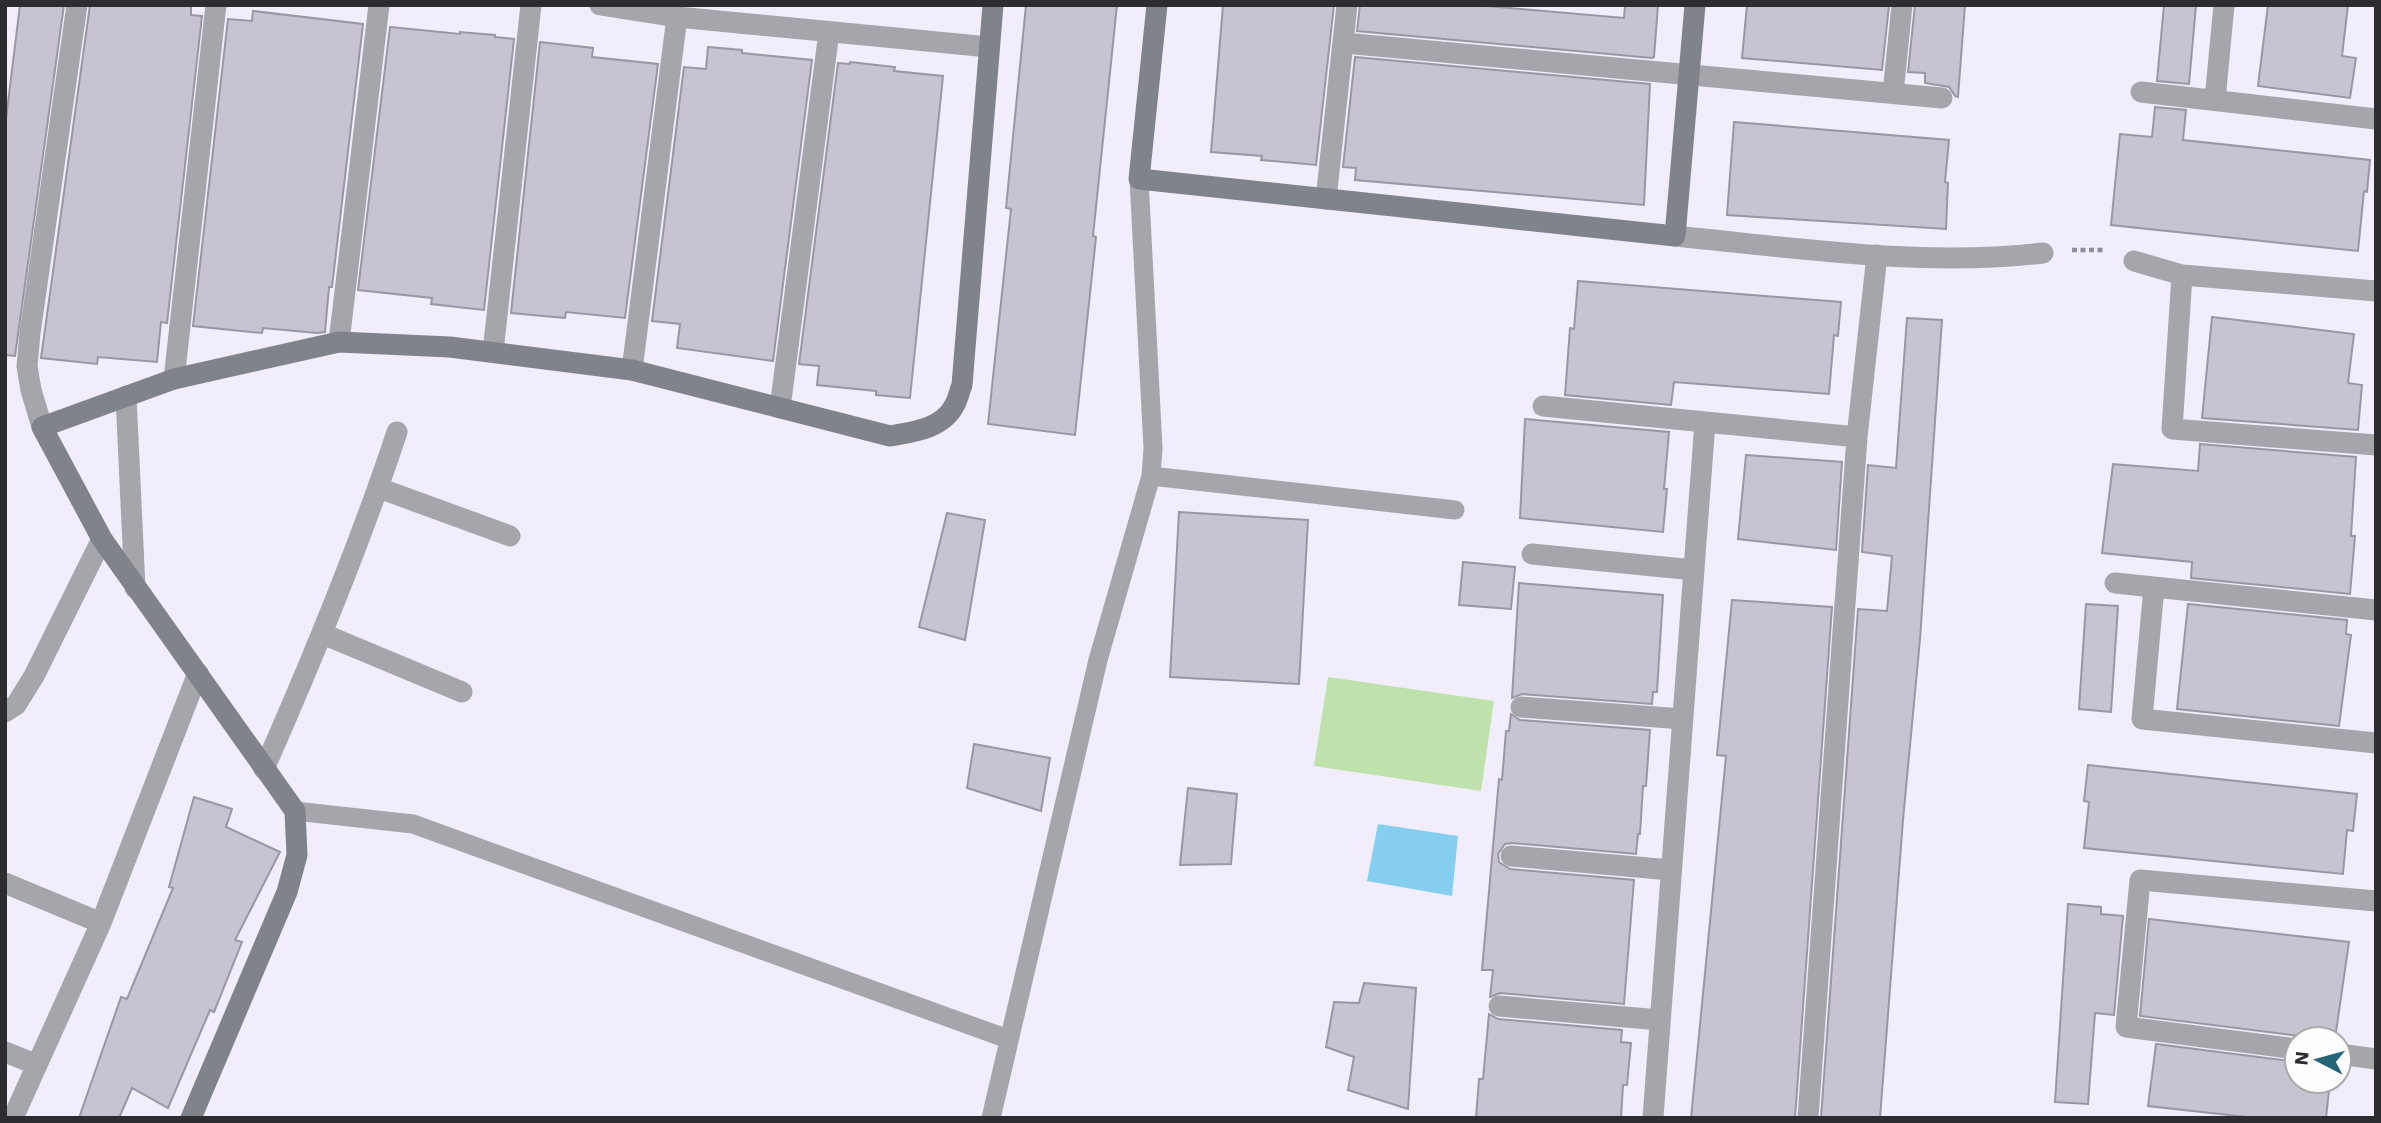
<svg xmlns="http://www.w3.org/2000/svg" width="2381" height="1123" font-family="'Work Sans',sans-serif">
	<style>
		.green { fill: #bfe2ac }
		.water { fill: #86ceef }
		.building { fill: #c7c3d1; stroke: #9a96a2; stroke-width: 2 }
		.lines { fill: none; stroke-linecap: round; stroke-linejoin: round }
		.path { stroke: #8f8d96; stroke-width: 4.5; stroke-dasharray: 5 3.5; stroke-linecap: butt }
		.lane { stroke: #a5a6ac; stroke-width: 19 }
		.street { stroke: #a5a6ac; stroke-width: 21 }
		.secondary { stroke: #81838b; stroke-width: 21 }
	</style>
	<rect width="100%" height="100%" fill="#f1edfb"/>
	<path class="green" d="M1328,677l166,24 -13,90 -167,-25z"/>
	<path class="water" d="M1378,824l80,12 -6,60 -85,-15z"/>
	<path class="building" d="M20,5h44l-49,351 -10,-1v-228z
		M90,5h101v10l11,1 -35,307 -6,-1 -4,40 -59,-5 -1,7 -56,-6z
		M1026,5h91l-24,231 3,1 -21,198 -87,-11 23,-215 -5,-1z
		M1223,5h111l-18,160 -55,-5 1,-4 -51,-4z
		M1360,5h116l148,13 1,-13h33l-4,52 -2,1 -295,-27z
		M1747,5h142l-7,65 -140,-12z
		M1915,5h50l-7,92 -3,-1 -6,-9 -24,-4v-10l-17,-1z
		M2164,5h32l-7,79 -32,-3z
		M2268,5h80l-6,51 14,2 -6,40 -92,-12z
		M253,11l110,13 -31,263h-3l-4,45 -8,1 -54,-5 -1,5 -69,-7 35,-307 24,2z
		M390,27l70,7v-2l35,3v2l19,2 -30,271 -53,-6 1,-6 -74,-8z
		M540,42l53,6 -1,9 66,7 -33,254 -59,-6 -1,6 -54,-5z
		M708,47l34,3v3l70,7 -39,301 -96,-13 3,-24 -28,-3 32,-254 22,2z
		M1355,57l295,27 -6,121 -289,-25 1,-12 -13,-1z
		M850,62l45,5 -1,4 49,5 -33,322 -34,-3v-4l-59,-6 2,-19 -20,-2 39,-301 12,1z
		M2155,107l31,3 -3,30 187,20 -3,32 -3,-1 -6,60 -247,-26 9,-91 32,3z
		M1734,122l215,18 -4,42 3,1 -2,46 -219,-14z
		M1578,281l263,21 -3,34 -4,-1 -5,59 -155,-12 -3,23 -106,-10 5,-67 4,1z
		M2212,317l142,17 -6,49 14,2 -4,45 -156,-12z
		M1907,318l35,2 -22,319 -17,181 -23,298h-59l37,-509 29,2 5,-55 -30,-4 6,-87 28,3z
		M1525,419l144,13 -5,57h3l-4,43 -143,-14z
		M2200,444l156,13 -5,79h4l-5,58 -159,-16 1,-16 -90,-9 11,-89 85,7z
		M1746,455l96,7 -6,88 -98,-11z
		M1179,512l129,8 -9,164 -129,-7z
		M947,513l38,7 -20,120 -46,-13z
		M1463,562l52,5 -4,42 -52,-4z
		M1519,583l144,12 -6,97h-4l-1,12 -130,-10 -10,4z
		M1732,600l100,7 -37,511h-104l35,-362 -9,-1z
		M2086,604l32,2 -7,106 -32,-3z
		M2188,604l159,16 -1,14 5,1 -12,91 -162,-17z
		M1511,714l9,6 130,10 -4,56h-3l-3,48h-2l-2,20 -124,-11 -7,1 -7,10 1,8 11,7 124,11 -10,124 -124,-11 -10,4 3,-27h-11l17,-191 3,1 4,-49h3z
		M974,744l76,14 -9,53 -74,-23z
		M2088,765l269,29 -4,37 -6,-1 -4,44 -259,-26 5,-46 -5,-1z
		M1188,788l49,6 -6,70 -51,1z
		M194,797l38,12 -6,18 54,25 -45,88 7,2 -28,70 -4,-2 -42,98 -36,-20 -13,30h-40l42,-121 6,2 46,-111 -4,-1z
		M2068,904l33,3v7l22,2 -9,99 -19,-2 -7,91 -33,-2z
		M2149,919l200,23 -14,97h-30l-6,-3 -159,-20z
		M1364,983l52,5 -8,121 -60,-19 6,-33 -28,-10 8,-45 25,1z
		M1489,1014l9,5 124,11 -1,12 10,1 -4,42h-4l-2,33h-145l3,-39h4z
		M2156,1044l141,18v19h33l-4,37h-70l-108,-12z"/>
	<g class="lines">
		<path class="path" d="M2072,250h33"/>
		<path class="lane" d="M1151,476l304,34
			M295,811l118,13 595,215
			M991,1118l107,-458 53,-184 2,-28 -14,-269"/>
		<path class="street" d="M600,5l77,12 312,30
			M1344,43l598,55
			M2141,92l235,27
			M1893,93l9,-88
			M2215,100l9,-95
			M1326,199l21,-194
			M1675,236c122,12 246,31 368,17
			M2134,261l48,14 194,16
			M2182,275l-10,154 204,16
			M339,342l40,-337
			M493,352l38,-347
			M632,370l45,-353
			M174,379l42,-374
			M126,396l9,192
			M1543,406l314,31
			M780,408l49,-376
			M42,427l-11,-37 -4,-24 3,-33 47,-328
			M379,488l131,48
			M1532,554l162,16
			M2115,583l261,27
			M2154,587l-12,132 234,24
			M323,634l139,58
			M1521,707l162,12
			M5,712l11,-7 18,-29 68,-137
			M264,769c49,-111 95,-222 133,-337
			M1511,856l160,14
			M5,883l96,40
			M1499,1006l161,14
			M2297,1049l-171,-22 14,-147 236,21
			M5,1052l30,12
			M2339,1054l37,5
			M13,1118l88,-195 97,-250
			M1653,1118l52,-696
			M1808,1118l49,-681 20,-182"/>
		<path class="secondary" d="M1157,5l-18,174 536,57 20,-231
			M191,1118l96,-226 10,-37 -2,-44 -193,-272 -60,-112 132,-48 165,-37 111,5 182,23 258,66c22,-4 52,-7 64,-30 4,-6 5,-14 8,-21l31,-380"/>
	</g>
	<rect width="2381" height="1123" fill="none" stroke="#2d2c31" stroke-width="14"/>
	<g transform="translate(2318 1060) rotate(276)"><circle r="33" fill="#fdfdfd" stroke="#aaa9ab" stroke-width="2"/>
	<path d="M0-5L12 26L0 18L-12 26Z" fill="#26647a"/>
	<text y="-10" font-size="19" font-weight="bold" text-anchor="middle" fill="#2d2c31">N</text>
	</g>
</svg>
